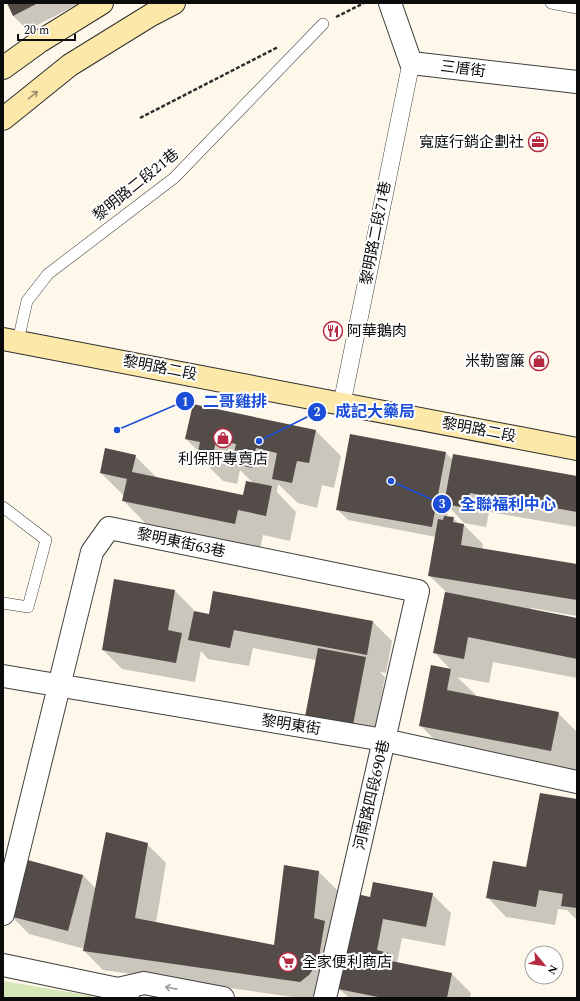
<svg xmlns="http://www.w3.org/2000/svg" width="580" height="1001" font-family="Spectral,'Noto Sans TC',serif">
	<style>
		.green { fill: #d5e7b7 }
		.shadow { fill: #0003 }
		.building { fill: #544c49 }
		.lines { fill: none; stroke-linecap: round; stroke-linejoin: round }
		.service-casing { stroke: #3f3f3f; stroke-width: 12 }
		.pedestrian-casing { stroke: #3f3f3f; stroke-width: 18 }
		.minor-casing { stroke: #3f3f3f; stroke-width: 24 }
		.tertiary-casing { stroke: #3f3f3f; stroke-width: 24 }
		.secondary-casing { stroke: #2e2e2e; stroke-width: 24 }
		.path { stroke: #2e2e2e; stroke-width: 2.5; stroke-dasharray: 4 2; stroke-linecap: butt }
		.service { stroke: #fff; stroke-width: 11 }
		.pedestrian { stroke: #fff; stroke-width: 17 }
		.minor { stroke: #fff; stroke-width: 22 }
		.tertiary { stroke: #fff; stroke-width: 22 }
		.secondary { stroke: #fce8a9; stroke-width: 22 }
		.oneway { stroke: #9c906a }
		.oneway2 { stroke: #9e9e9e }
		.labels { text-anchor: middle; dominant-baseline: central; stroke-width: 4; stroke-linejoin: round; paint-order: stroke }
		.street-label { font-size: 15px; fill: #0c0c0c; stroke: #fff }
		.poi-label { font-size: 15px; fill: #0c0c0c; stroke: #fff; text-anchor: end }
		.leader { fill: none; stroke: #1d4ed8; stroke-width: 1.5 }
		.callout-dot { fill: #1d4ed8; stroke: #fff; stroke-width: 1.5 }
		.mark-label { font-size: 12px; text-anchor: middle; font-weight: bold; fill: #fff }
		.callout-label { font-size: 16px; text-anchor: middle; font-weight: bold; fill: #1d4ed8; stroke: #fff; stroke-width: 4; stroke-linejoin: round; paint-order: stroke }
	</style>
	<rect width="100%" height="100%" fill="#fef8eb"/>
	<path class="green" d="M3,981l89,15 -2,2h-87z"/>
	<path class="shadow" d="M8,3h72l-52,27 -15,-14z
		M193,406l123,25 25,25 -7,32 -12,-3 -5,23 -19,-5 -20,-19 -1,8 19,20 -6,29 -27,-6 -3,14 -112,-23 -25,-26 1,-4 -23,-23 34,-17 23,23 86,18 9,-14 -13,-13 -3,14 -14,-3 -25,-25 1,-4 -13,-13z
		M446,453l7,7 124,17v50l-88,-15 -3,15 -22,-4 -15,-16 -2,10 6,1 6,6 5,1 19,19 -1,5 95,16v51l-46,-8 -1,2 47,9v59l-84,-16 -4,21 -32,-6 19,18 -1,2 83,16 19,19 -1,43 -131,-25 -25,-25 11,-58 21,4 -18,-19 14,-58 -18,-18 6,-39 -88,-17 -11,-11z
		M175,591l19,19 -1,2 17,3 4,-23 159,30 19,19 -6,32 -6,-1 5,5 -13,67 -47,-9 -9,-75 -63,-12 -4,18 -41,-7 -7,-8 -6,31 -73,-13 -19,-19z
		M577,800v120l-10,-10 -9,-1 -3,16 -49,-8 -19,-20 40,-29z
		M147,844l19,19 -10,60 119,23 10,-80 34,6 19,19 -15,107h-23l-197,-28 -19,-19 1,-2 -56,-15 -19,-19 73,-40 13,14z
		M432,894l19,19 -6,33 -43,-8 -5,25 55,11 19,19 -1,5h-121l-10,-9 32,-91z"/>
	<path class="building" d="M7,3h31l-25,13z
		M193,404l123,26 -7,33 -12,-2 -5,22 -20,-4 5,-26 -21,-5 -4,20 -20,-5 4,-19 -20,-4 -4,20 -15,-3 3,-15 -15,-3z
		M350,434l96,18 -14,75 -96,-17z
		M105,448l31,7 -4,17 111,23 3,-14 26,5 -6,30 -28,-6 -3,14 -113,-23 5,-22 -27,-6z
		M453,454l124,22v36l-107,-19 -3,15 -23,-4z
		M444,516l10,1 -1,5 11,2 -3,21 116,19v36l-149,-24 10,-57 5,1z
		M114,579l61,11 -7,40 14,3 -6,30 -74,-13z
		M213,591l160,30 -6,34 -133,-25 -4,18 -42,-8 6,-29 15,3z
		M445,592l132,26v41l-109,-22 -4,22 -31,-6z
		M318,648l48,9 -13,68 -48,-8z
		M431,665l20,4 -4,21 112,22 -8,39 -132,-25z
		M540,793l37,6v109l-16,-2 2,-12 -24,-4 -3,17 -50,-9 7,-37 33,6z
		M106,832l42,11 -13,75 139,27 10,-80 35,6 -5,47 11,3 -7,41 -9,13 -9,7 -217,-31z
		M24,859l59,16 -15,56 -59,-15z
		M373,882l60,11 -7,34 -43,-8 -6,31 11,3 -2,7 66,13 -5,25h-64l-45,-9 19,-95 13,3z"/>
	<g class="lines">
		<g class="service-casing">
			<path id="service" d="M551,3l26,5
				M18,341l9,-40 21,-27 126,-96 149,-154
				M3,507l43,33 -18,67 -25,-4"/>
		</g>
		<g class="pedestrian-casing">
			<path id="pedestrian" d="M342,403l69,-340"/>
		</g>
		<g class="minor-casing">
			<path id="minor" d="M390,3l21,60 166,19
				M3,676l381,64 193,42
				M3,914l89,-362 17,-24 309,63 -93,407
				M3,965l115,24 10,9"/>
		</g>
		<g class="tertiary-casing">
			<path id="tertiary" d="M112,998l6,-9 26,-6 79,15"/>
		</g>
		<g class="secondary-casing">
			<path id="secondary" d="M3,68l36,-26 63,-39
				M3,119l67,-54 81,-50 23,-12
				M3,339l574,110"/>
		</g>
		<path class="path" d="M336,17l28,-14
			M140,118l138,-71"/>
		<use href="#service" class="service"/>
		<use href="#pedestrian" class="pedestrian"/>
		<use href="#minor" class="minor"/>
		<use href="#tertiary" class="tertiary"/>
		<use href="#secondary" class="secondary"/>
	</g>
	<defs><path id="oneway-shaft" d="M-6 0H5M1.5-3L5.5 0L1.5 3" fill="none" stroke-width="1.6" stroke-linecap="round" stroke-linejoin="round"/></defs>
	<use class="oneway" href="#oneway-shaft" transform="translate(33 95) rotate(-39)"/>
	<use class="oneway2" href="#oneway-shaft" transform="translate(171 988) rotate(-169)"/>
	<defs>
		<g id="office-ring" transform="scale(1)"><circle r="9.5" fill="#fff" stroke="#b52a42" stroke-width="1.5"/><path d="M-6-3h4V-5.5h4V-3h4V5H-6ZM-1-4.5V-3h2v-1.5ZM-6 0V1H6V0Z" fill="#b52a42"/></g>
		<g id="restaurant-ring" transform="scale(1)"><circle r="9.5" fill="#fff" stroke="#b52a42" stroke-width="1.5"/><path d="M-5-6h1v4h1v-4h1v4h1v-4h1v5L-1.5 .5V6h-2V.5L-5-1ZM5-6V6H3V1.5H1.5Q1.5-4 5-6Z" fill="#b52a42"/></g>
		<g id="shop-ring" transform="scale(1)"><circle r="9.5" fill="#fff" stroke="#b52a42" stroke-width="1.5"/><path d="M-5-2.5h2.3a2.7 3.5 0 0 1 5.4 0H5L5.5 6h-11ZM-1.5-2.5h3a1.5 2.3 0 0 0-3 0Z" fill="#b52a42"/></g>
		<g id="supermarket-ring" transform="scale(1)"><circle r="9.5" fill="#fff" stroke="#b52a42" stroke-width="1.5"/><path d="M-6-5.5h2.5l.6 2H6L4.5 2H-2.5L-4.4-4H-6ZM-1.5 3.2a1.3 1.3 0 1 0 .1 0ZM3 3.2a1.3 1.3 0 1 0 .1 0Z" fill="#b52a42"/></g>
	</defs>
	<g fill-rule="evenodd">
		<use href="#office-ring" x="538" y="142"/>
		<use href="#restaurant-ring" x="333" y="331"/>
		<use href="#shop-ring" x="539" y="361"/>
		<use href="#shop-ring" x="223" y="438"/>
		<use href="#supermarket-ring" x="288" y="962"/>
	</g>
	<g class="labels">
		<g class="street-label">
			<text transform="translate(463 69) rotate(7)">三厝街</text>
			<text transform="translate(136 185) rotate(-39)">黎明路二段21巷</text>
			<text transform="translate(376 233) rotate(-79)">黎明路二段71巷</text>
			<text transform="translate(160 368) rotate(11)">黎明路二段</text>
			<text transform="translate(479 430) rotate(11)">黎明路二段</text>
			<text transform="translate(181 543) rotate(12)">黎明東街63巷</text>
			<text transform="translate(291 725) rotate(9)">黎明東街</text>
			<text transform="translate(372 795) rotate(-77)">河南路四段690巷</text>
		</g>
		<g class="poi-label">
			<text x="524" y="142">寬庭行銷企劃社</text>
			<text x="347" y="331" text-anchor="start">阿華鵝肉</text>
			<text x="525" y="361">米勒窗簾</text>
			<text x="223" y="459" text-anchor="middle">利保肝專賣店</text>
			<text x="302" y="962" text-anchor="start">全家便利商店</text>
		</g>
	</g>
	<path class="leader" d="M117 430L185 401M259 441L317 412M391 481L442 504"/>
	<g class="callout-dot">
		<circle cx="117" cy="430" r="4"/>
		<circle cx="259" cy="441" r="4"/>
		<circle cx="391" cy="481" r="4"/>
		<circle cx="185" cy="401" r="10"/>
		<circle cx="317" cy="412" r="10"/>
		<circle cx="442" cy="504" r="10"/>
	</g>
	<g class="mark-label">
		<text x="185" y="406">1</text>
		<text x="317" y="416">2</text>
		<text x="442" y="508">3</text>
	</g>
	<g class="callout-label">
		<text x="235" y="407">二哥雞排</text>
		<text x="375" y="417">成記大藥局</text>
		<text x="508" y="510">全聯福利中心</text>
	</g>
	<rect width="580" height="1001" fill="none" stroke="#0c0c0c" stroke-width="8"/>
	<g transform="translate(544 965) rotate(119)"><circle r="19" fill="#ffffff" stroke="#9e9e9e"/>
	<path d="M0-3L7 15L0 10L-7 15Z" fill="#b52a42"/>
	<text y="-6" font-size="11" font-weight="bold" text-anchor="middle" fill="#0c0c0c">N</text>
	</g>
	<path d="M18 34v6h57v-6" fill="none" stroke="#0c0c0c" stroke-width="2"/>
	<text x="24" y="34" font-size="12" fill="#0c0c0c" stroke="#ffffff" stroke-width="3" paint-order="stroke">20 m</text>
</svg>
